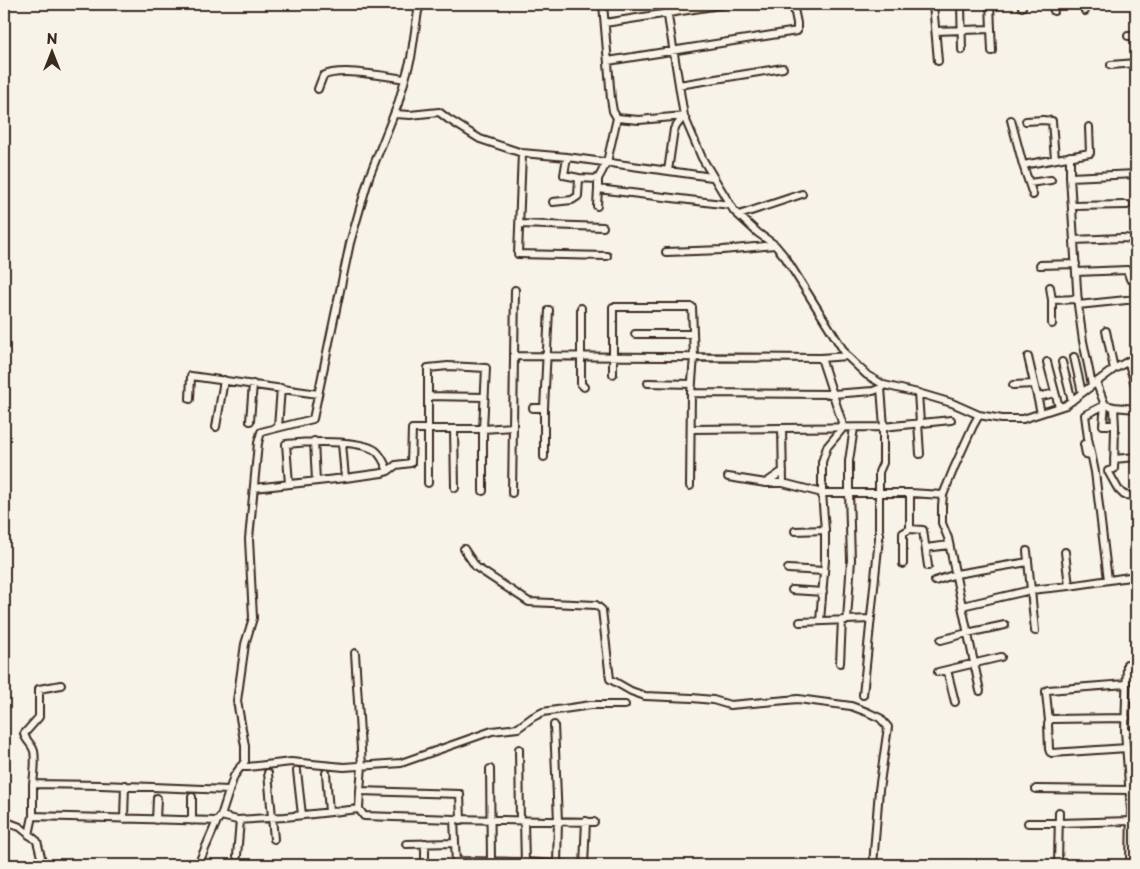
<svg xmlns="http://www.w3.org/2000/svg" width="1140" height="869" font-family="'Playpen Sans',sans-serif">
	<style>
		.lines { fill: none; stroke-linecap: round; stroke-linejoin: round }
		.minor-casing { stroke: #3b2a1e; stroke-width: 10 }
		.minor { stroke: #f7f3e8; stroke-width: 6 }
	</style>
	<rect width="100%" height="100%" fill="#f7f3e8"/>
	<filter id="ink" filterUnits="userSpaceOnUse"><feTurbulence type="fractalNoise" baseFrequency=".02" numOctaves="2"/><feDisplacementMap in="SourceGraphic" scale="10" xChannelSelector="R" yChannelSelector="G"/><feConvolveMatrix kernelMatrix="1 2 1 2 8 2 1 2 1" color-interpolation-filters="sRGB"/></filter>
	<g filter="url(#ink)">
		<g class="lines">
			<g class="minor-casing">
				<path id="minor" d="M603,4l8,95 2,12 4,7 22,2 45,-4 18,42 32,53 24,22 17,12 10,12 62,99 20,19 17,10 34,8 34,10 27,12 23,4h21l43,-14 48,-36 22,-12
					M666,4l18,112 -10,13 -6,42
					M933,4l5,57
					M961,4l1,46
					M1022,4v3
					M1053,4l1,7
					M1084,4l1,7
					M605,23l121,-19
					M991,29l1,22
					M936,31l55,-2 -1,-25
					M1128,36h8
					M608,61l189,-30v-8l-4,-19
					M1111,65l25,-2
					M679,85l104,-17
					M318,89l5,-13c17,-9 61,0 82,3
					M395,114l15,1 29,-3 9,7 32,20 42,14
					M1011,120l12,45 67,-12 -1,-26
					M1026,121l17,-1 9,1 3,38
					M1070,156v21l8,128 5,36 9,44
					M567,157l-3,18 15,3 19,1v10l132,16
					M1023,165l10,30
					M1070,177l66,-3
					M598,179l9,-17 10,-44
					M1029,183l22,-3
					M553,202l19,-2 6,-4 1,-18
					M597,206l1,-17
					M1072,206l55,-1
					M739,215l63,-21
					M520,224l83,3
					M1074,240l48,-2 14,1
					M666,252l57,-2 52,-5
					M607,256l-89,-2 4,-101 45,4 145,20
					M1040,265l36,-1
					M1076,272l51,-2 3,9h6
					M1135,279v20
					M1050,287l2,13v24
					M1052,300l26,-1
					M1078,305l58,-6
					M581,308v76l3,3
					M1106,331l8,38
					M635,334h58
					M514,356l307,2 26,-2
					M1028,357l13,56
					M1074,357l8,36
					M1131,360l-1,7 6,22
					M1047,362l12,45
					M1062,362l10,39
					M613,374v-67h79l2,50 -3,36 -1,93
					M1096,382l9,23 -20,10 3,23 7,34 13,108
					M648,383l44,1
					M1013,385l21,-1
					M881,388l3,39
					M691,393l142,1 40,-3 8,-3 3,-3
					M918,393l2,30
					M428,396l56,1
					M1038,397l17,-4
					M190,399l1,-23 127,18
					M1105,405l9,2 1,20 -1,42 -6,2 10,18 6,6 12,1
					M1105,405l-2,20h12
					M1114,407l22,2
					M533,408h11
					M979,415l-6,11 -19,42 -11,27 -1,11v17l6,15 14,68 69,-16 38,-4 67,-10
					M250,421l3,-37
					M918,423l2,31
					M216,427l8,-47
					M278,427l3,-39
					M782,428l1,55
					M454,429l1,59
					M691,429l192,-2 68,-7
					M314,441l2,40
					M342,443l3,35
					M1084,444l2,10 5,1
					M544,457v-49l5,-98
					M1114,459l22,-2
					M728,477l38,6h17l39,10h88l33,2
					M767,482l16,-11
					M428,483v-115l20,-2 38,2 -3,61v62
					M289,484l-3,-40c19,-2 74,-5 90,7 6,5 9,13 12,20
					M254,488l91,-10 37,-5 6,-2 8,-6 15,-2 1,-34h71l30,-2
					M512,493l3,-203
					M910,493v36
					M1135,496l1,13
					M795,531l30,-1
					M926,548l23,-3
					M464,549l12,18 53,35 67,3 6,5 8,69 21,12 14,5 47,2 21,2 17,5 68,-6 53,7 16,6 13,6 8,9 -9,63 -6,75
					M1027,551l4,39
					M1065,552l4,34
					M903,564v-31l7,-4 13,1 5,36
					M788,569l36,2
					M935,581l21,-7 72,-12
					M792,590l31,2
					M1031,590l4,41
					M962,606l18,85
					M847,620l4,-60 -2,-68v-31l5,-33
					M820,621l5,-61v-30l-3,-37v-31l5,-15 16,-19 -1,-6 -21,-64
					M800,622l70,-3
					M941,640l26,-7 38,-8
					M355,653l7,113 -2,25
					M840,663l2,-43
					M947,670l8,32
					M938,672l63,-15
					M61,685l-22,4v28l-15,17c2,7 8,10 10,17 2,10 0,23 -1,33l68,1 128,5
					M863,695l16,-157v-66l4,-9v-36
					M1126,718l-74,1 -3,2 -1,3 1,25 1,3 2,1 75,-5
					M1049,721l-3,-28v-2l2,-1 78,-6
					M554,725l4,96 -1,43
					M1125,733l11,-1
					M519,749l1,71
					M240,767h8l43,-5 53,5 57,-4 91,-32 26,-3 15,-11 10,-5 48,-7h34
					M490,769l1,92
					M297,771l5,44
					M268,773l6,66
					M326,773l3,39
					M1036,789l94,1
					M33,816l184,5
					M221,816l16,4 48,-3 74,-8
					M124,819l1,-34
					M454,819l-90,-3 -5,-7 1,-18 100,3 1,26
					M156,820l1,-22
					M4,821l16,6 17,14 6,24
					M192,821v-24
					M524,821l1,43
					M1028,823h31l72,-2
					M29,835l4,-19v-32
					M425,843v22
					M406,844l49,-1
					M237,856l3,-36
					M456,861l69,1 42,3
					M198,865l19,-44 4,-5 13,-40 11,-15v-15l-8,-45 8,-57 8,-26 -4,-79 9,-96 3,-11 52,-13 37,-176 19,-66 29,-73 13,-46 7,-47 4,-7
					M456,865l-2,-46 140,3
					M584,865l2,-44
					M951,865l1,-1 54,1
					M1058,865l1,-53
					M1130,865l1,-55 -6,-79 2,-67 9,-1"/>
			</g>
			<use href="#minor" class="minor"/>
		</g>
	</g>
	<rect width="1140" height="869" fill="none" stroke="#f7f3e8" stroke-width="20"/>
	<rect x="10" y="10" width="1120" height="849" fill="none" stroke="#3b2a1e" stroke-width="2" filter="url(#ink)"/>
	<g transform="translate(52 52)" stroke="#f7f3e8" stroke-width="4" paint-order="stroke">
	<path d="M0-4L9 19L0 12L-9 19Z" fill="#3b2a1e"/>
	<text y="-8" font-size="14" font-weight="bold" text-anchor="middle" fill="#3b2a1e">N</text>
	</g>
</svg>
